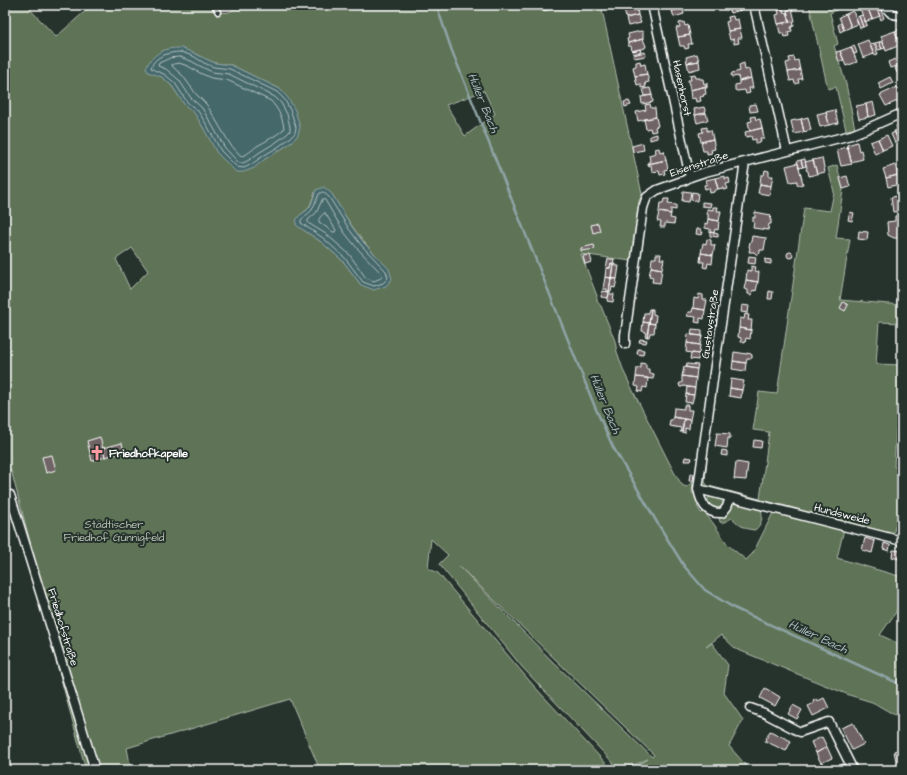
<svg xmlns="http://www.w3.org/2000/svg" width="907" height="775" font-family="'Architects Daughter',sans-serif">
	<style>
		.built { fill: #3c413e }
		.green { fill: #5e7357; stroke: #aeb9ab; fill-rule: evenodd }
		.water { fill: #44676a; stroke: #8fa4a6 }
		.lines { fill: none; stroke-linecap: round; stroke-linejoin: round }
		.shore { stroke: #b4c2c3; stroke-width: 1 }
		.stream { stroke: #8fa4a6; stroke-width: 2.5 }
		.building { fill: #6f6366; stroke: #fff }
		.lane-casing { stroke: #fff; stroke-width: 7 }
		.street-casing { stroke: #fff; stroke-width: 11 }
		.lane { stroke: #26332d; stroke-width: 4 }
		.street { stroke: #26332d; stroke-width: 8 }
		.labels { text-anchor: middle; dominant-baseline: central; stroke-width: 4; stroke-linejoin: round; paint-order: stroke }
		.street-label { font-size: 11px; fill: #fff; stroke: #26332d }
		.poi-label { font-size: 11px; font-weight: bold; fill: #fff; stroke: #26332d; text-anchor: start }
		.park-label { font-size: 11px; fill: #b7c0b3; stroke: #26332d }
		.water-label { font-size: 12px; font-style: italic; fill: #abbbbc; stroke: #26332d }
	</style>
	<rect width="100%" height="100%" fill="#26332d"/>
	<filter id="ink" filterUnits="userSpaceOnUse"><feTurbulence type="fractalNoise" baseFrequency=".025" numOctaves="2"/><feDisplacementMap in="SourceGraphic" scale="8" xChannelSelector="R" yChannelSelector="G"/><feConvolveMatrix kernelMatrix="1 2 1 2 8 2 1 2 1" color-interpolation-filters="sRGB"/></filter>
	<g filter="url(#ink)">
		<path class="built" d="M216,5h23l-9,7 -4,1 -6,-1z"/>
		<path class="green" d="M5,5h21l30,32 36,-32h121l5,8 2,-1c10,2 11,-1 19,-7h362l41,189 -3,7 -8,60 -50,-7 16,42c-1,4 1,7 4,10l14,35 2,11 7,20 9,19 41,81 8,13 4,2 7,-5 -1,11h2l6,11 -3,2 4,7 3,-1 9,11 15,22 18,15 7,-7 21,-42 70,18 -7,29 65,19v18l-6,17 -16,23 22,10v74l-30,-17 -23,-7 -113,-46 -15,-14 -15,12 6,-4 16,22 -4,28 19,27 -14,26 21,24h-120l18,-11 -26,11h-2l-98,-103 -83,-103 9,-9 -17,-16 -3,29 10,5 95,112 79,85h-292l-30,-71 -163,49 4,22h-45l-36,-131 5,-3 -44,-166 -6,3zM206,59l9,4 16,2 49,24 12,53 -12,8 -15,9 -61,-30 -9,-16 -11,-9 -12,-18 -10,-9zM484,91l11,23 -30,22 -19,-31zM316,190l16,4c13,22 25,42 43,60l-14,31 -18,-24 -23,-20 -15,-10 -7,-14 11,-9zM132,248l16,23 -18,18 -14,-30zM459,566l195,189 -2,2 -99,-95z
			M809,5h26l2,5 -7,3 8,31 -4,2 12,38 9,45 -9,1 -10,-43 -8,2z
			M837,165l6,25 -7,48 14,1 -10,61 62,5v18l-23,-1 -3,42 26,1v48h-4l-2,18 -2,36 8,1v32l-9,35 -186,-47 -4,-4 -1,-3 3,-21h2l-2,21 1,3 3,2 51,13 9,-67 -16,-2 6,-38 18,2 27,-186 26,3 4,-19 -6,-24z
			M712,496l8,2 3,3v6l-5,3c-5,-2 -11,-5 -10,-12z
			M735,502l26,6c2,9 1,16 -6,22 -12,-1 -15,-5 -23,-12l-10,5 -2,-1 -1,-4c14,-3 8,-10 16,-16z"/>
		<path class="water" d="M181,48l13,5 12,6 9,4 16,2 49,24 8,9 7,12 5,17 -2,8 -6,7 -12,8 -15,9 -11,9 -10,4h-8l-19,-19 -13,-24 -9,-15 -11,-10 -12,-18 -10,-9 -14,-5 -2,-4c3,-9 13,-17 22,-19 4,-1 9,-1 13,-1z
			M324,187l8,7 20,33 12,16 25,26 3,10 -6,7 -12,4 -13,-5 -18,-24 -23,-20 -24,-16c0,-11 7,-10 13,-17 3,-4 5,-12 7,-18z"/>
		<g class="lines">
			<path class="shore" d="M181,52l12,4 11,7 10,4 16,2 47,23 8,8 6,12 5,15 -1,6 -5,5 -12,9 -15,9 -11,8 -8,4 -7,-1 -16,-16 -13,-24 -10,-16 -11,-9 -12,-19 -11,-9 -8,-3 -5,-3c3,-12 18,-16 30,-16z
				M180,57l11,4 11,6 10,5 17,2 46,23 6,6 6,11 3,13v4l-4,4 -11,8 -15,9 -11,8 -6,3h-4l-14,-15 -13,-23 -10,-17 -11,-10 -12,-18 -13,-11 -8,-3 1,-3 11,-5z
				M174,64l5,-1 9,3 12,7 11,5 16,2 44,21c7,8 12,17 13,28 -8,7 -18,12 -27,17 -5,4 -10,9 -16,10l-11,-12 -13,-22 -10,-17 -11,-11 -13,-18 -10,-9 -1,-2z
				M323,192l6,5 20,32 12,16 25,26 2,7 -5,5 -9,3 -11,-4 -18,-24 -22,-20 -22,-15v-3l11,-10 7,-16z
				M323,199l2,1 19,32 13,16 24,25 1,3 -1,2 -7,3 -8,-3 -17,-24 -23,-20 -18,-11v-3l8,-7z
				M325,213l11,17 -1,2h-2l-14,-10c-1,-3 3,-8 6,-9z"/>
			<path class="stream" d="M438,5l1,8 13,38 143,356 18,40 42,72 29,47 21,24 29,18 168,77"/>
		</g>
		<path class="building" d="M541,5h11l1,4 -11,2z
			M674,5h6l1,4 -9,2 -1,-5z
			M731,5h8l2,5 -11,3 -2,-7z
			M869,5h6l5,11 -8,3 -5,-13z
			M637,6l1,9 -12,3 -2,-9z
			M867,6l5,13 -7,3 -5,-13z
			M683,8l1,6 -10,3 -2,-6z
			M880,8l4,10 -3,2 -4,-11z
			M783,9l1,4 3,-1 3,10 -12,2 -2,-9 3,-1 -1,-4z
			M792,9l3,12 -5,1 -3,-12z
			M853,11l5,13 -7,3 -5,-13z
			M846,14l5,13 -7,3 -5,-13z
			M638,15l3,8 -13,3 -2,-8z
			M863,15l4,10 -4,2 -4,-11z
			M733,16l1,4 4,-1 2,10 -12,2 -2,-9 3,-1 -1,-4z
			M859,16l4,11 -3,1 -4,-10z
			M793,21l1,5 -3,1 1,4 -4,1 1,4 -5,1 -1,-4h-3l-2,-9z
			M684,22l1,4 3,-1 2,10 -12,2 -2,-9 4,-1 -1,-4z
			M841,23l3,7 -4,2 -2,-7z
			M902,28v20l-1,1 -6,-18z
			M740,29l2,9h-4l1,5 -5,1v-5l-4,1 -2,-9z
			M641,31l2,1v7l-15,4 -1,-4 2,-1 -1,-4z
			M895,31l5,14 -14,6 -5,-15z
			M690,35l2,9h-4l1,4 -4,1 -1,-3h-4l-2,-9z
			M643,39l3,7 -1,2 -13,3 -1,-5h-3v-3z
			M868,40l6,14 -11,4 -5,-14z
			M882,41l3,7 -3,1 -3,-7z
			M879,42l3,7 -4,1 -3,-7z
			M874,44l4,10 -4,1 -4,-10z
			M854,45l3,8 -3,1 -3,-7z
			M851,47l6,15 -11,4 -6,-15z
			M640,49l1,3 -8,2 -1,-3z
			M840,51l4,9 -5,2 -3,-10z
			M645,52l1,4 -12,2 -1,-3z
			M697,54l2,7 -12,2 -1,-6z
			M794,57l1,4 3,-1 2,10 -12,2 -2,-9 4,-1 -1,-4z
			M895,59l2,7 -7,2 -2,-6z
			M640,61l1,4 4,-1 2,10 -12,2 -2,-9 3,-1v-4z
			M699,61l1,7 -11,3 -2,-8z
			M744,63l1,7 4,-1 2,9 -12,3 -1,-5 -5,1h-1l-1,-2 1,-2 8,-2 -1,-6z
			M902,66v5l-5,2 -2,-5z
			M800,70l2,9h-4l1,4 -4,1 -1,-4 -4,1 -2,-9z
			M647,74l2,8 -4,1 1,4 -5,1v-4l-4,1 -2,-9z
			M695,74l1,4h4v1h3l1,5 3,-1v3l-17,4 -2,-10h3l-1,-5z
			M890,77l3,6 -12,6 -3,-6z
			M751,78l2,10h-4l1,5 -4,1 -1,-4 -8,1 -2,-1v-5l4,-1v-3z
			M707,86v2h-2l1,6 -3,1 1,1 -4,1 1,4 -5,1 -1,-4 -4,1 -1,-9z
			M897,87l5,9v3l-16,7 -6,-11z
			M650,88l2,7 -7,1 -2,-7z
			M652,95l1,7 -11,2 -1,-7z
			M629,101l2,4 -6,2 -1,-5z
			M873,102l3,13 -8,2 -2,-13z
			M650,104l1,4h4l1,9 -18,4 -2,-9 10,-2 -1,-5z
			M756,104l2,7 -8,1 -1,-7z
			M866,104l2,13 -9,2 -3,-13z
			M704,107l2,6 -11,2 -1,-6z
			M835,110l3,13 -9,2 -3,-13z
			M826,112l3,13 -9,2 -3,-13z
			M706,113l2,7 -11,3 -2,-8z
			M755,116l1,4 4,-1 2,9 -12,3 -2,-9 4,-1 -1,-4z
			M656,117l2,9 -3,1 1,4 -5,1 -1,-4 -4,1 -2,-10z
			M808,117l3,13 -7,2 -3,-13z
			M801,119l3,13 -10,2 -3,-13z
			M902,124v15l-6,-13z
			M707,127v4l4,-1 2,9 -12,3 -2,-9 4,-1 -1,-4z
			M762,128l2,10h-4l1,4 -5,2v-5l-4,1 -1,-4 -5,1 -1,-5z
			M898,130l4,9 -4,1 -4,-9z
			M895,132l4,9 -4,2 -4,-9z
			M657,134v4l-7,2v-4z
			M887,135l5,11 -9,4 -5,-11z
			M713,139l2,10 -4,1 1,3 -5,1v-3h-4l-2,-9z
			M878,139l5,11 -8,4 -5,-12z
			M857,142l2,9 2,-1 2,9 -12,3 -4,-17z
			M643,143l1,7 -11,2 -1,-6z
			M846,147v1l2,-1 4,17 -11,2 -4,-16z
			M659,148l1,4 4,-1 2,9 -18,4v-2l2,-1 -1,-6 7,-2 -1,-4z
			M722,156l1,5 -10,3 -1,-5z
			M822,158l3,14 -8,2 -4,-14z
			M805,159l1,7 -3,1 -2,-7z
			M666,160l2,9 -4,1 1,4 -5,1 -1,-4 -7,1 -1,-7 -2,1 -1,-2z
			M801,160l2,7 -4,1 -2,-7z
			M813,160l4,14 -8,2 -1,-5 -2,-1 1,-3 -2,-5z
			M798,163l5,21 -4,1 -2,-1v-3l-7,1 -4,-16z
			M895,165l3,10 -12,3 -3,-9z
			M765,170l4,1v5h4l-2,10 -11,-2 1,-9h3z
			M898,175l2,9 -12,3 -2,-9z
			M725,176v3l4,-1 1,5 -4,1 2,5 -5,1v-2l-5,1 -3,-11z
			M847,176l3,11 -7,2 -3,-11z
			M715,178l3,11 -4,2v1l-4,1 -1,-5 -4,1 -1,-4 3,-1 -1,-4z
			M760,184l11,2 -1,9 -12,-2z
			M683,191l8,1 -2,10 -7,-1z
			M692,192l6,1 -1,8 -6,-1z
			M898,196l2,15 -7,1 -2,-15z
			M664,199h5l-1,5 8,1v5l-5,-1v5l-12,-2 1,-9h3z
			M702,202l9,1 -1,4 -8,-1z
			M713,207h5l-1,4h4l-2,10 -11,-2v-5h-1v-5l6,1z
			M659,212l12,2 -1,4 5,1 -1,5 -9,-1v4h-5l1,-5 -4,-1z
			M755,212l16,3 -1,5h1v4h-2l-1,6 -15,-2 1,-6h-1v-5l2,1z
			M850,212l4,1 -2,8 -4,-1z
			M902,215v23h-8l-6,-3 -1,-13 8,-1v-5z
			M708,219l11,2 -1,9 -3,-1 -1,4 -4,-1v-3l-5,-1v-5l2,1z
			M598,223l2,8 -7,2 -2,-8z
			M697,229h4v3h2l-1,3 -6,-1z
			M859,231l9,1 -1,8 -9,-1z
			M710,232l8,2v3l-8,-1z
			M752,236l14,2 -2,12h-4v3l-2,2 -2,-1 -2,-2h-5l1,-4 -1,-1 1,-5h1z
			M707,239l4,1v5h4l-2,10 -12,-2 2,-10 3,1z
			M594,245l1,4 -14,2v-3z
			M787 255a3 3 0 1 1 6 0a3 3 0 1 1-6 0Z
			M701,253l12,2 -1,9 -4,-1 -1,5 -4,-1 1,-5h-4z
			M656,254h5l-1,5h4l-2,10 -11,-2 1,-9h4z
			M589,255h1l2,7 -7,2 -2,-8z
			M749,256l7,1 -1,7 -7,-1z
			M608,259h6l-1,5 -2,-1 -1,5h-4z
			M765,259l6,1v4l-6,-1z
			M611,263l2,1 -2,14 -6,-1 1,-9h4z
			M613,264h2v2h4l-2,13 -6,-1z
			M751,266l5,1 -1,4 4,1 -1,10 -12,-2 1,-10 4,1z
			M651,267l11,2 -2,14 -8,-1 1,-5 -4,-1z
			M605,277l6,1 -2,14 -2,-1v-2h-4z
			M611,278l6,1 -2,9 -3,-1 -1,5h-2z
			M746,280l12,2 -2,9 -3,-1 -1,5 -4,-1v-4l-4,-1z
			M602,291l7,1 -1,6 -7,-1z
			M769,291l4,1 -1,7h-4z
			M609,294h5l-1,8 -6,-1z
			M699,294l4,1v5h4l-2,10 -12,-2 1,-10 4,1z
			M898,294l4,1v9l-5,-1z
			M843,302l5,3 -3,6 -5,-3z
			M742,305l7,1 -1,7 -7,-1z
			M693,308l12,2 -1,9 -4,-1v5l-5,-1 1,-5 -9,-1 1,-4h4z
			M649,309h2l-2,14 -6,-1 1,-9h4z
			M651,309h2v5l3,1 -1,9 -6,-1z
			M745,314l4,1 -1,5h4l-1,10 -12,-2 1,-10 4,1z
			M643,322l6,1 -2,14 -2,-1 1,-4 -4,-1z
			M649,323l6,1 -1,9h-4l-1,4h-2z
			M739,328l12,2 -1,9 -4,-1 -1,5 -4,-1v-4l-3,-1z
			M692,329l10,1v6l-11,-1z
			M688,334l14,2 -2,9 -13,-2z
			M640,339l7,1 -1,3 -7,-1z
			M687,343l13,2 -1,9 -13,-2z
			M638,349l6,1 -1,5 -6,-1z
			M734,352l13,2v-1l4,1 1,1v3l-2,1h-3l-1,4 -13,-2z
			M691,353l8,1 -1,6 -8,-1z
			M733,361l13,2 -1,8 -13,-2z
			M641,363l5,1v5h3v4l5,1 -1,5 -17,-2 1,-9h4z
			M687,364l11,1 -1,4 -11,-2z
			M684,367l13,2 -1,9 -14,-2z
			M682,376l14,2 -1,10 -12,-2 -1,1h-2l-1,-3 1,-1h2z
			M636,377l12,1 -1,10 -4,-1 -1,5 -4,-1 1,-4 -4,-1z
			M731,379l13,2 -2,9 -12,-2z
			M687,387l8,1 -1,7 -8,-1z
			M730,388l12,2 -1,8 -12,-2z
			M686,394l8,1 -2,8 -7,-1z
			M684,405h4v5h4l-2,10 -17,-3 1,-9 10,1z
			M673,417l11,2 -2,13h-2l1,-4 -12,-2 1,-6h2z
			M684,419l6,1 -1,9 -4,-1v5l-3,-1z
			M717,433l13,1v4h-2l-1,10 -12,-2z
			M100,437l5,20 -13,4 -5,-20z
			M754,440l8,1 -1,7 -8,-1z
			M122,443l2,9 -19,5 -2,-9z
			M722,450l5,1v5l-6,-1z
			M52,455l4,15 -10,3 -4,-16z
			M685,457l7,1 -1,3h-7z
			M736,462l12,2 -2,16 -12,-1z
			M690,474h4l-1,7h-4z
			M865,538l10,3 -3,12 -10,-3z
			M884,543l6,2 -1,6 -6,-2z
			M893,550l9,1v9l-10,-3z
			M765,688l15,9 -5,9 -15,-8z
			M824,698l5,10 -16,8 -5,-10 6,-3 -1,-2 4,-2 1,2z
			M793,705l9,5 -5,9 -9,-5z
			M853,723l11,21 -12,6 -11,-22z
			M770,731l21,10 -5,10 -21,-10z
			M822,737l5,10 -11,6 -5,-11z
			M827,747l5,11 -11,5 -5,-10z
			M901,749l1,11 -6,1 -2,-10z
			M843,764l3,6h-13l-1,-2z"/>
		<g class="lines">
			<g class="lane-casing">
				<path id="lane" d="M214,5l4,7"/>
			</g>
			<g class="street-casing">
				<path id="street" d="M652,5l38,172
					M754,5l33,146
					M885,5c5,9 7,10 17,10
					M625,344v-9l12,-84 6,-43 2,-6 2,-5 10,-7 28,-10 5,-3 15,-5 146,-37 15,-6 36,-16
					M698,489l204,52
					M5,496l5,-1 5,16 80,259
					M730,497l-3,10 -5,6c-16,1 -21,-10 -24,-24l17,-124 30,-203
					M750,708l14,5 36,19 29,-10 24,48"/>
			</g>
			<use href="#lane" class="lane"/>
			<use href="#street" class="street"/>
		</g>
	</g>
	<defs>
		<g id="church-bare" transform="scale(1.2)"><path d="M-1.2-6h2.4v3.5h3.3v2.4h-3.3V6h-2.4V-.1h-3.3v-2.4h3.3Z" fill="#ff9aa2" stroke="#26332d" stroke-width="2.5" paint-order="stroke"/></g>
	</defs>
	<g fill-rule="evenodd">
		<use href="#church-bare" x="97" y="453"/>
	</g>
	<g class="labels">
		<g class="street-label">
			<text transform="translate(682 88) rotate(78)">Hasenhorst</text>
			<text transform="translate(699 164) rotate(-18)">Eisenstraße</text>
			<text transform="translate(710 324) rotate(-82)">Gustavstraße</text>
			<text transform="translate(842 514) rotate(14)">Hundsweide</text>
			<text transform="translate(63 627) rotate(73)">Friedhofstraße</text>
		</g>
		<g class="poi-label">
			<text x="109" y="453">Friedhofkapelle</text>
		</g>
		<g class="park-label">
			<text x="114" y="524">Städtischer<tspan x="114" dy="13">Friedhof Günnigfeld</tspan></text>
		</g>
		<g class="water-label">
			<text transform="translate(483 103) rotate(68)">Hüller Bach</text>
			<text transform="translate(605 404) rotate(68)">Hüller Bach</text>
			<text transform="translate(818 637) rotate(25)">Hüller Bach</text>
		</g>
	</g>
	<rect width="907" height="775" fill="none" stroke="#26332d" stroke-width="20"/>
	<rect x="10" y="10" width="887" height="755" fill="none" stroke="#fff" stroke-width="1.5" filter="url(#ink)"/>
</svg>
